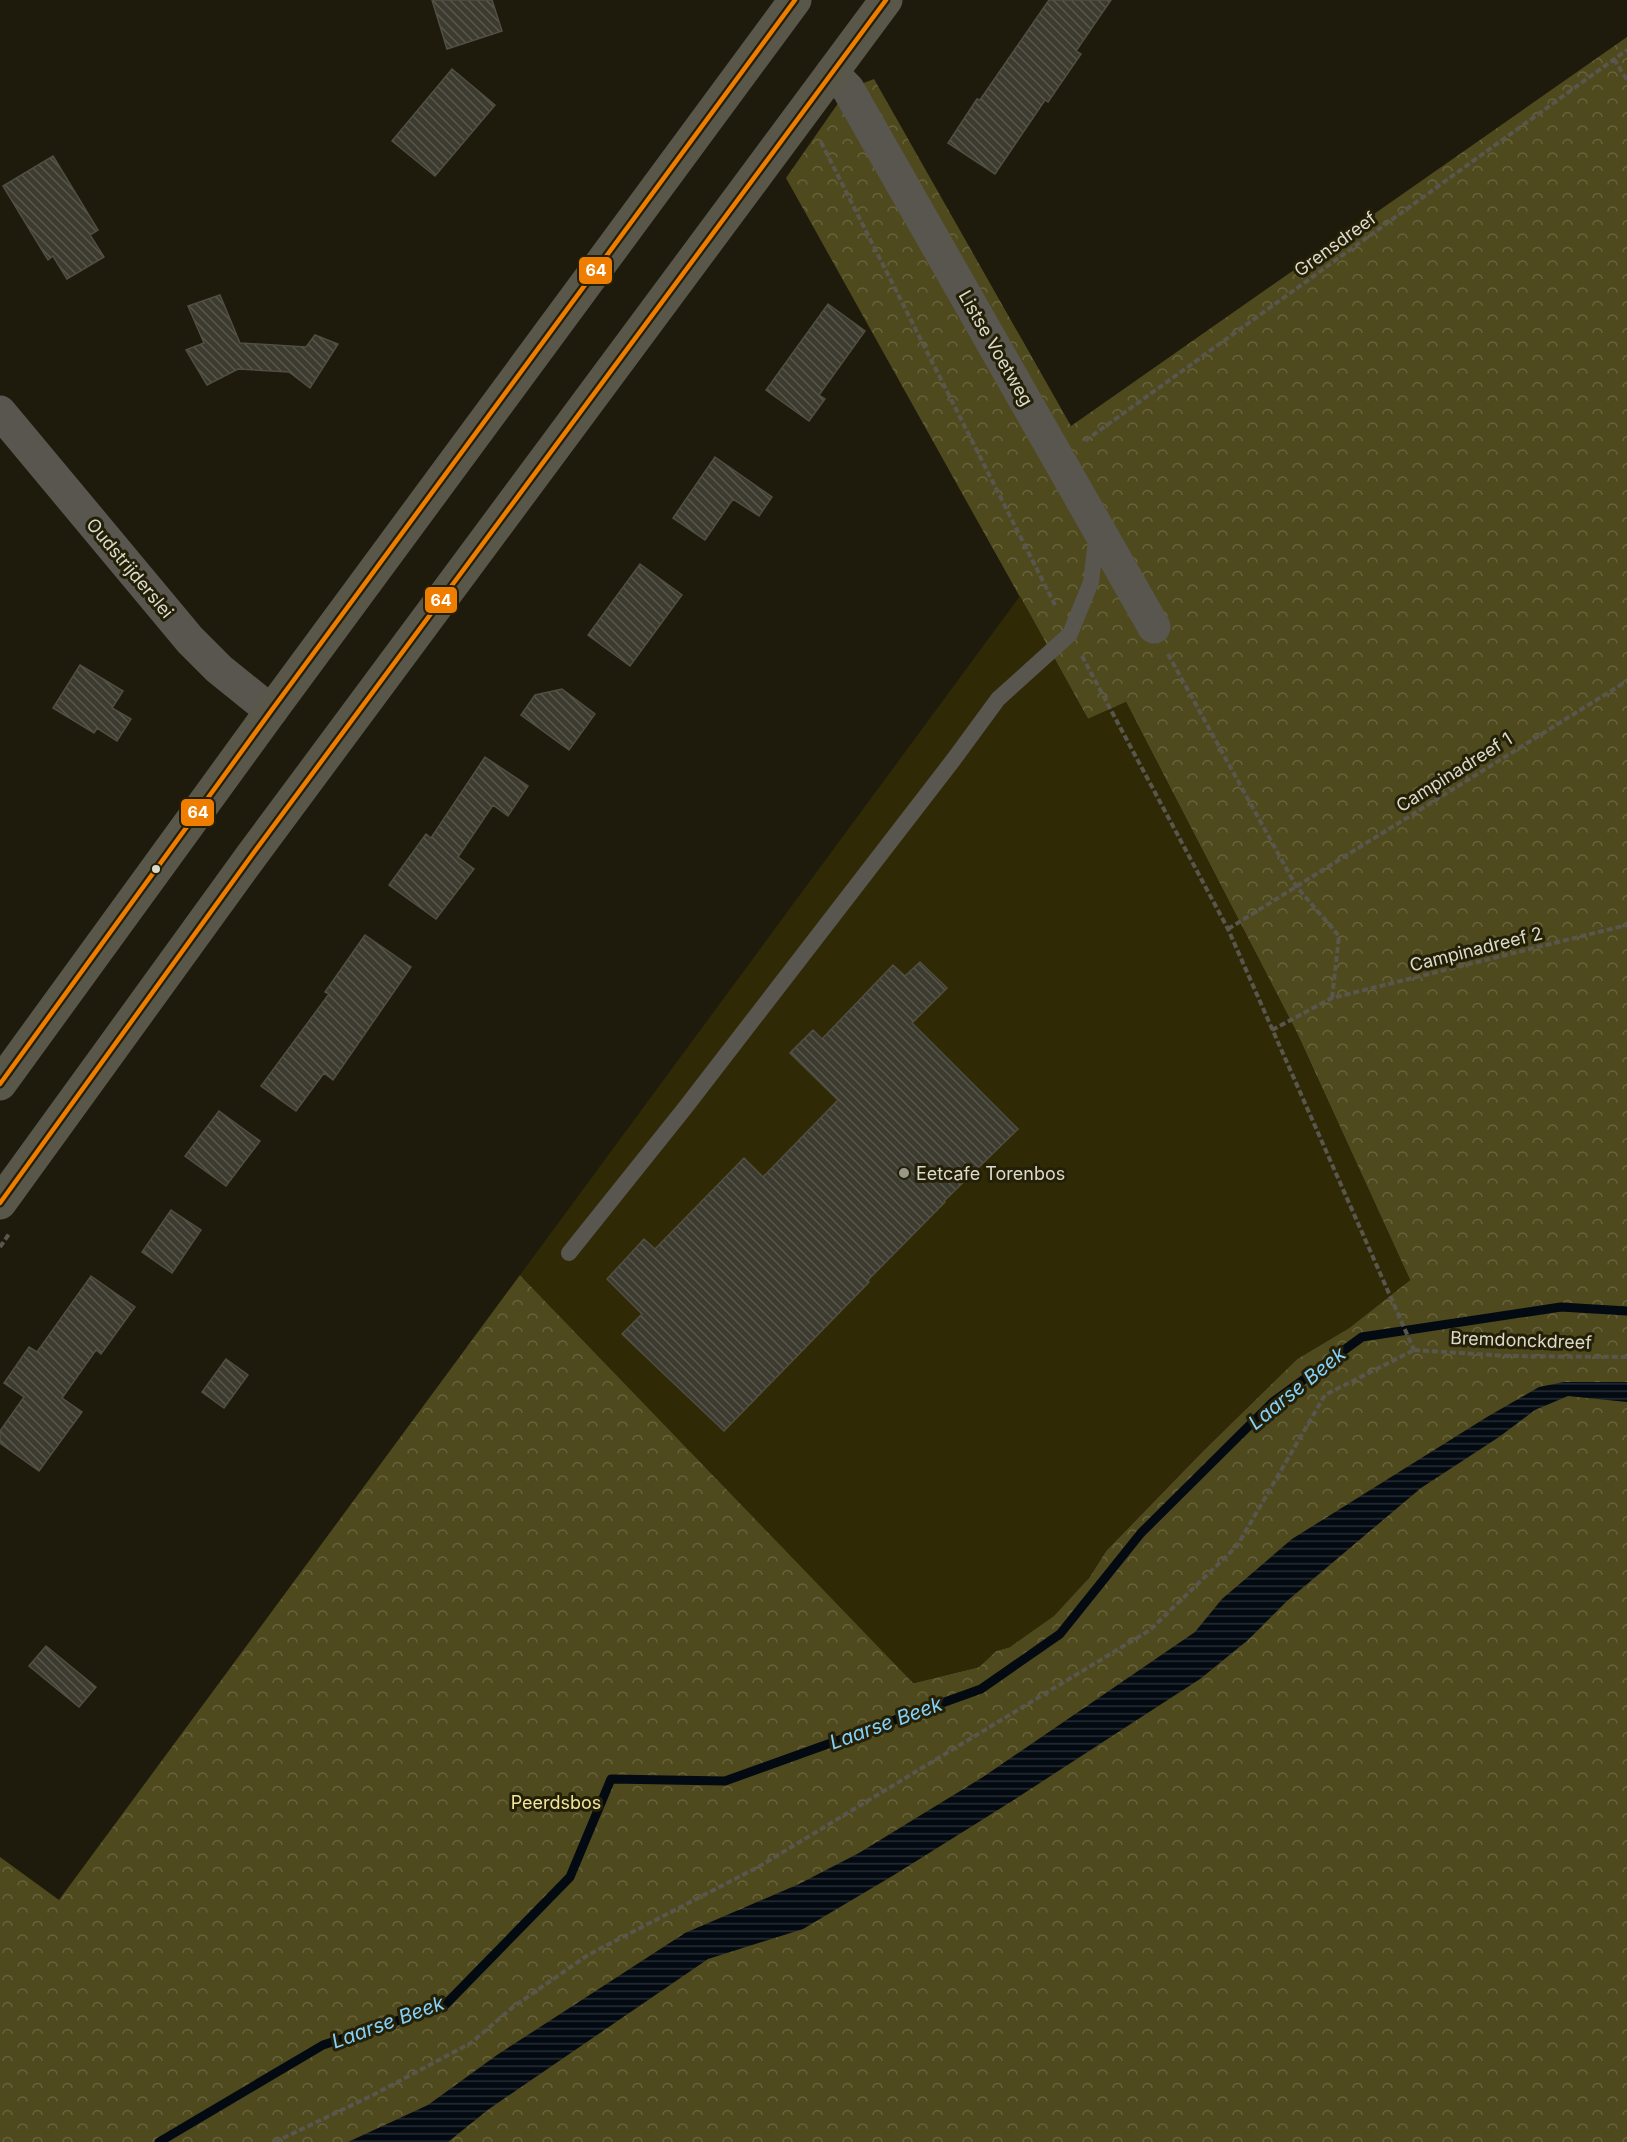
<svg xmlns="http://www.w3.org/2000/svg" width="1627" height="2142" font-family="Inter,sans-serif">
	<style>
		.forest { fill: url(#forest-crowns) }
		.pitch { fill: #2f2a05 }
		.water { fill: url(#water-rules) }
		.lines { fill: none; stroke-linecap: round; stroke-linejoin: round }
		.stream { stroke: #030a12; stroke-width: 9 }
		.building { fill: url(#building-back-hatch); stroke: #514e42; stroke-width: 1.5 }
		.path { stroke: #59564e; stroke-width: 4; stroke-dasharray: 6 3; stroke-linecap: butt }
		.lane { stroke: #58564e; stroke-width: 16 }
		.street { stroke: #58564e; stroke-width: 33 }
		.primary { stroke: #59564a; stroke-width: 33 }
		.bus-1-casing { stroke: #242007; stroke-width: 9 }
		.bus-1 { stroke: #ef7d00; stroke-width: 4.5 }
		.bus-dot { fill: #dcdacb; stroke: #242007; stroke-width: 2 }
		.poi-dot { fill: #9a9788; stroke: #242007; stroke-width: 2 }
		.labels { text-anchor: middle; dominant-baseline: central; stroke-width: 6; stroke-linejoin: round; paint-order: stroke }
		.street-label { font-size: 18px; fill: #dcdacb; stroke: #242007 }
		.poi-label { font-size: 18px; fill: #dcdacb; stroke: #242007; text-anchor: start }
		.park-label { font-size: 18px; fill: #f2e69a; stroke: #242007 }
		.water-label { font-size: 20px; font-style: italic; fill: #84d1fb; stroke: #242007 }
		.line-badge { stroke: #242007; stroke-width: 2 }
		.badge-label { font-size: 16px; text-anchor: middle; font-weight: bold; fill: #fff }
	</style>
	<defs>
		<pattern id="forest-crowns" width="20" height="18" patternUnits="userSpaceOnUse" patternTransform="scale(1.5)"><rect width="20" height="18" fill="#4f491e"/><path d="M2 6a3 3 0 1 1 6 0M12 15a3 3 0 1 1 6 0" fill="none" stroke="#68633d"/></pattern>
		<pattern id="water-rules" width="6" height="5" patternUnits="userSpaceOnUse" patternTransform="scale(1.5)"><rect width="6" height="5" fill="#030a12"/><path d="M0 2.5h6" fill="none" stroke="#272d33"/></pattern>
		<pattern id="building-back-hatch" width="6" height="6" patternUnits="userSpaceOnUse" patternTransform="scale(1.5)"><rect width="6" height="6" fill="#3d3b2f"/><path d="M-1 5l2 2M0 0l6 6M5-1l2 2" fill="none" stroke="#58574c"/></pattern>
	</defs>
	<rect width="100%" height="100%" fill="#1e1b0d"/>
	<path class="forest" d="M1627,37v2105h-1627v-285l59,43 461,-625 394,408 65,-16 17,-16 14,-4 79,-69 17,-27 96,-99 95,-93 52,-31 61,-48 -113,-247 -171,-331 -38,17 -302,-541 62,-89 26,-10 197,347z"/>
	<path class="pitch" d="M1020,596l68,123 38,-17 171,331 113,247 -61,48 -52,31 -95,93 -96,99 -17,27 -35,38 -44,31 -14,4 -17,16 -66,16 -393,-408z"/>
	<path class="water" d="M1564,1382h63v20l-59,-6 -33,14 -36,27 -78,51 -134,113 -39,39 -48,39 -191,124 -115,72 -91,54 -95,30 -219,150 -41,33h-100l80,-37 69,-50 188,-122 114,-49 60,-31 124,-76 212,-145 27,-33 70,-60 195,-122 52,-30z"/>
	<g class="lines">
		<path class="stream" d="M159,2142l164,-97 122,-40 125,-128 41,-98 114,2 256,-92 79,-55 81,-101 132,-131 89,-65 199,-30 66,4"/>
	</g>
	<path class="building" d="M432,0h60l10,31 -55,18z
		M1049,0h62l-35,51 5,3 -33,48 -3,-2 -50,74 -47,-31 29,-44 3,1z
		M452,69l43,36 -60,71 -43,-35z
		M53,156l45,74 -8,5 14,22 -37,22 -14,-23 -5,4 -45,-74z
		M220,295l20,48 66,4 9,-12 23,9 -28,44 -21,-16 -51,-3 -31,16 -21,-35 18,-7 -16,-37z
		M828,304l37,27 -46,64 6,4 -16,22 -43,-31z
		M715,457l57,40 -13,19 -26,-17 -28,41 -32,-22z
		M640,564l42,31 -52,71 -42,-31z
		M80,665l43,26 -11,17 19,11 -14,22 -20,-13 -3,5 -41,-25z
		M562,689l33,25 -26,36 -48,-35 14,-20z
		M485,757l43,29 -20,30 -15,-11 -35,52 16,12 -38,50 -47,-34 37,-51 5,4z
		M365,935l46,32 -78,113 -9,-7 -28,38 -35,-25 68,-92 -4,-2z
		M920,962l27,26 -35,35 106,106 -74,72 1,1 -77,78 1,2 -145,149 -102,-97 20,-20 -35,-35 37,-40 11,10 89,-91 19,19 75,-77 -48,-47 23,-23 9,9 71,-74 12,11z
		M219,1111l41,30 -34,45 -41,-30z
		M171,1210l30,20 -29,43 -30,-21z
		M91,1276l44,31 -34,47 -5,-4 -34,48 20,14 -43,59 -39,-28v-12l24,-34 -20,-14 25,-36 8,5z
		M226,1359l22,16 -24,33 -22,-16z
		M46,1646l50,41 -17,20 -50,-41z"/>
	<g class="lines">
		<path class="path" d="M1614,59l13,21
			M821,142l235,465
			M1085,441l542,-391
			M1168,654l128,232 43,50 -7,62
			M1082,656l146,273 186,421
			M1228,929l399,-248
			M1272,1030l60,-32 295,-73
			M0,1247l9,-13
			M1414,1350l94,6 119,1
			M275,2142l98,-47 98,-52 42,-36 75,-52 172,-89 390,-236 87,-84 88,-151 89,-45"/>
		<path class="lane" d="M569,1253l116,-145 269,-349 44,-60 72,-65 21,-52 6,-50"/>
		<path class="street" d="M832,73l16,16 306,538
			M0,412l190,228 29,29 52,42"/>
		<path class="primary" d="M0,1084l271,-373 524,-711
			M0,1203l252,-348 634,-855"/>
		<g class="bus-1-casing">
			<path id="bus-1" d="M0,1084l271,-373 524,-711
				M0,1203l252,-348 634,-855"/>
		</g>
		<use href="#bus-1" class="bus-1"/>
	</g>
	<circle class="bus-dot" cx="156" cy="869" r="5"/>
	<circle class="poi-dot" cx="904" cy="1173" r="6"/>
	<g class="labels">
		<g class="street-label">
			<text transform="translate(1335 244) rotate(-36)">Grensdreef</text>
			<text transform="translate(996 348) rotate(60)">Listse Voetweg</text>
			<text transform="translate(130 568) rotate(50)">Oudstrijderslei</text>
			<text transform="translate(1454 772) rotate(-32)">Campinadreef 1</text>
			<text transform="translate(1476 949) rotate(-14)">Campinadreef 2</text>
			<text transform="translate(1521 1340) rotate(2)">Bremdonckdreef</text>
		</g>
		<g class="poi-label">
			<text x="916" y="1173">Eetcafe Torenbos</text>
		</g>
		<g class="park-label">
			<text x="556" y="1802">Peerdsbos</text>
		</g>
		<g class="water-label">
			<text transform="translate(1297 1388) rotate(-39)">Laarse Beek</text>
			<text transform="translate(886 1723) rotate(-20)">Laarse Beek</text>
			<text transform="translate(388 2022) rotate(-20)">Laarse Beek</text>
		</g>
	</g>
	<g class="line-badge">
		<rect x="578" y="256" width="35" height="29" rx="6" fill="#ef7d00"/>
		<rect x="424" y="586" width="34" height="28" rx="6" fill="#ef7d00"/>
		<rect x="180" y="798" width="35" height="29" rx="6" fill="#ef7d00"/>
	</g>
	<g class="badge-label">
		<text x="596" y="276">64</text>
		<text x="441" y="606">64</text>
		<text x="198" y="818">64</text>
	</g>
</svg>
